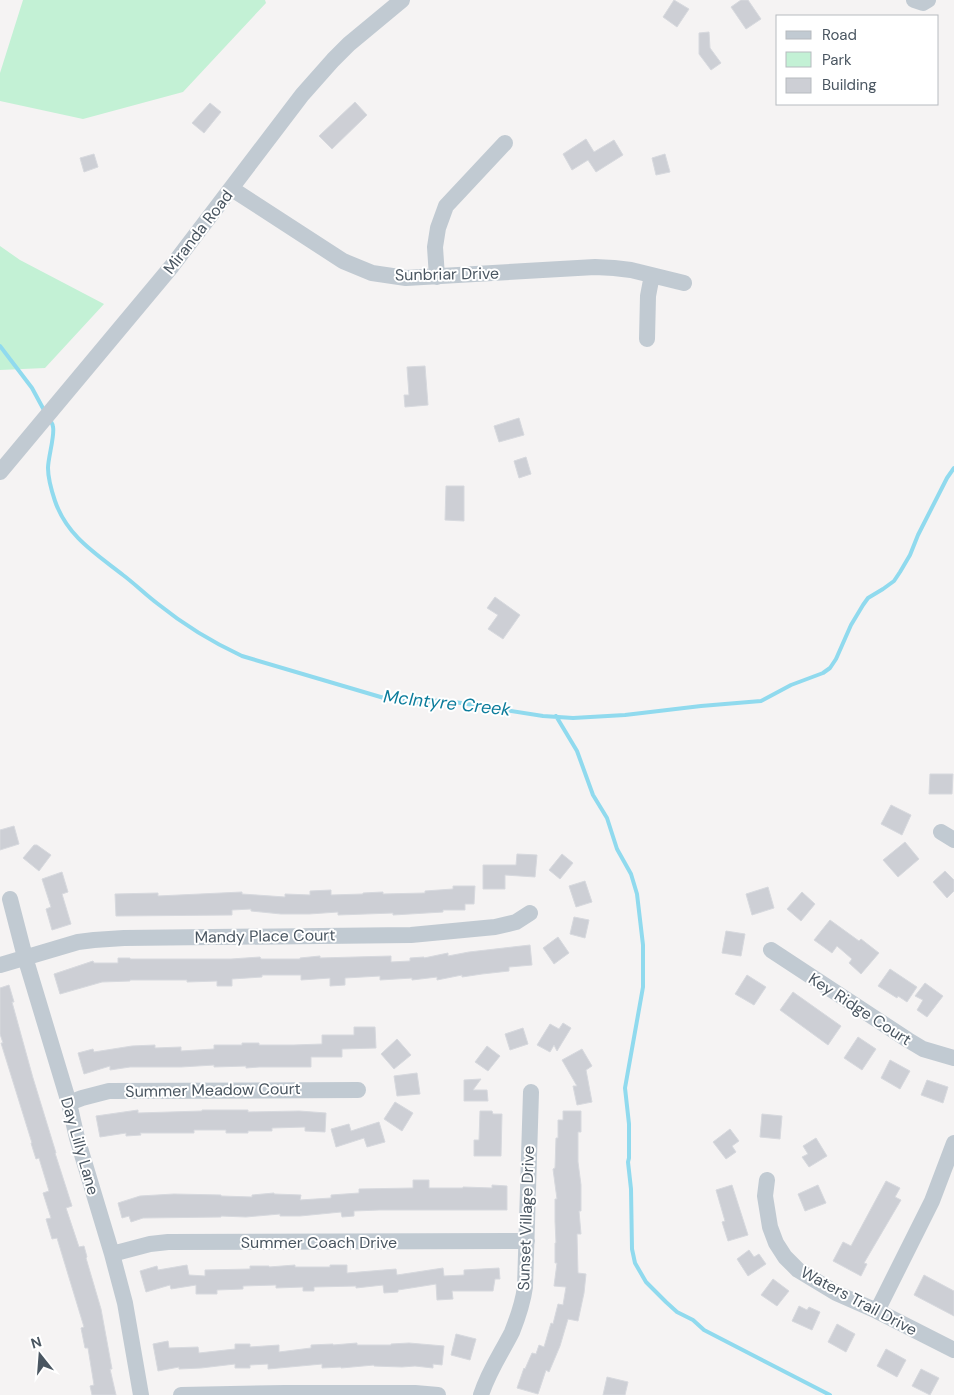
<svg xmlns="http://www.w3.org/2000/svg" width="954" height="1395" font-family="'DM Sans',sans-serif">
	<style>
		.green { fill: #c3f1d5 }
		.lines { fill: none; stroke-linecap: round; stroke-linejoin: round }
		.stream { stroke: #90daee; stroke-width: 4 }
		.building { fill: #cdcfd5; stroke: #d7d9de }
		.minor { stroke: #c1cad2; stroke-width: 16 }
		.labels { text-anchor: middle; dominant-baseline: central; stroke-width: 4; stroke-linejoin: round; paint-order: stroke }
		.street-label { font-size: 16px; fill: #4a5661; stroke: #fff }
		.water-label { font-size: 18px; font-style: italic; fill: #0c7c9b; stroke: #fff }
	</style>
	<rect width="100%" height="100%" fill="#f5f3f3"/>
	<path class="green" d="M23,0h242l1,3 -83,89 -100,27 -83,-18v-28z
		M0,246l20,14 84,44 -59,64 -45,2z"/>
	<g class="lines">
		<path class="stream" d="M0,346l32,42 13,24
			M50,420c1,2 3,4 3,7 2,8 -5,31 -5,41 0,9 4,24 7,33 12,35 40,52 68,74 12,9 23,20 35,29 26,21 54,38 84,52l142,42 33,5 25,-3 101,16 30,2 52,-3 76,-9 60,-5 30,-16 32,-12 7,-5 6,-9 15,-34 12,-20 5,-7 15,-9 11,-8 6,-9 10,-17 8,-20 29,-57 7,-10
			M556,716l21,35 16,44 14,23 10,31 14,25 6,20 6,51v42l-18,101 4,36v34l-1,4 3,27 1,60 3,14 11,19 20,20 11,10 16,8 11,10 126,65"/>
	</g>
	<path class="building" d="M674,0l15,9 -12,18 -14,-10z
		M741,0h7l13,19 -15,10 -15,-22z
		M709,32l1,16 11,15 -10,7 -12,-16v-21z
		M355,102l12,13 -35,34 -13,-13z
		M210,103l11,9 -17,21 -12,-10z
		M586,139l8,13 20,-12 9,15 -27,17 -8,-12 -16,10 -9,-16z
		M94,154l4,13 -14,5 -4,-14z
		M665,154l5,18 -14,3 -4,-17z
		M425,366l3,39 -23,2 -1,-12h5l-2,-28z
		M519,418l5,17 -25,7 -5,-16z
		M526,457l5,17 -12,4 -5,-17z
		M446,486h18v35l-19,-1z
		M495,597l25,18 -17,24 -15,-10 10,-14 -11,-7z
		M930,774h23l-1,20h-23z
		M891,805l20,10 -9,20 -21,-11z
		M14,826l5,18 -19,6v-20z
		M905,842l14,17 -21,18 -15,-17z
		M34,845h3l14,10 -12,16 -16,-13z
		M517,854l20,1 -2,22 -30,-2v14h-22v-24h33z
		M562,854l11,9 -13,16 -11,-9z
		M945,871l9,9v11l-7,7 -14,-16z
		M62,872l6,20 -6,2 9,30 -19,6 -6,-21 5,-2 -9,-28z
		M585,881l7,21 -16,5 -7,-21z
		M453,886h22l-1,18h-9v6h-22v2l-50,3v-2l-55,2v-3l-29,2h-28l-30,-3v-2l-19,1v5l-116,1 -1,-22 43,-1v3l84,-4v2l43,3v-3l25,1v-4l21,-1v5l32,-1v-1l20,-1v2l42,-1v-2l28,-2z
		M768,887l6,21 -22,7 -6,-21z
		M802,892l13,12 -14,17 -14,-12z
		M574,917l15,3 -4,18 -15,-4z
		M830,920l29,21 2,-2 18,14 -18,21 -12,-11 3,-4 -15,-13 -5,7 -18,-13z
		M726,931l19,3 -4,22 -19,-3z
		M558,937l11,16 -15,11 -11,-16z
		M530,945l2,20 -23,2v4l-27,3 -20,3v-2l-25,5v-3l-25,3v-2l-32,2v-4l-35,2v7l-15,1v-8l-29,2v-5h-39v2l-30,2v7h-15v-5l-30,1v-2h-57v1l-28,1 -42,12 -6,-20 39,-13 1,2h24v-5h12v1h101l29,-2 1,2h39v-1l20,-2v2l71,-2v6l19,-1v-3l14,-1v1l24,-5v3l21,-4z
		M890,969l27,18 -10,15 -9,-6 -1,2 -19,-12z
		M747,975l19,12 -12,18 -19,-11z
		M925,983l18,13 -16,21 -10,-7 6,-10 -8,-4z
		M9,985l5,17h-2l21,76 23,75h-1l17,53 -6,2 13,39 5,-1 3,11 -1,1 15,51 11,60h-2l6,26h-24l-2,-9 4,-1 -6,-37h-3l-4,-20 3,-1 -27,-89 -5,1 -6,-20 5,-1 -8,-25 6,-2 -10,-33 -3,1 -5,-16h1l-31,-100h2l-3,-9v-46z
		M793,992l48,34 -13,19 -48,-35z
		M563,1023l8,5 -14,23 -3,-6 -4,7 -13,-7 13,-21 9,5z
		M354,1027h21l1,21 -34,1v8h-31v10h-52l-13,1v-2l-32,1v-2l-33,2h-51l-20,3v-4l-26,8 -6,-21 15,-4 1,3 38,-6 23,-1v3l26,-1v4l33,-2v-4h28v-2h17v2h35l28,-1v-9h32z
		M523,1028l5,16 -18,6 -5,-16z
		M858,1037l18,12 -14,21 -18,-12z
		M397,1039l14,16 -17,14 -13,-15z
		M487,1046l13,10 -12,15 -13,-9z
		M582,1049l10,17 -6,4 6,32 -15,3 -4,-19h4l-15,-26z
		M890,1060l20,11 -10,18 -19,-11z
		M417,1073l3,21 -23,2 -3,-20z
		M481,1079l-8,11h14l1,11h-24v-21z
		M927,1080l21,7 -5,16 -22,-8z
		M395,1102l18,11 -11,18 -18,-12z
		M138,1110v3l64,-2v-1h46v2l51,-1 27,2 -1,19 -20,-1v-4l-33,1v3h-24v2h-22v-3h-32v3h-54l1,2 -15,1v-3l-26,4 -4,-21z
		M480,1111h12l1,3h9l-1,42h-27v-16h5z
		M563,1111h18v21h-3v30l3,23v26h-2l2,23h-4l1,39 8,1 -2,19 -6,28 -10,-2 -8,27 -11,26 -3,-2 -8,24 -21,-6 7,-20 1,1 7,-16 4,1 3,-9 5,2 7,-24 2,1 5,-20 5,1 3,-18 -12,-1 3,-23h-2v-20h1l-1,-22v-22h2l-4,-30 2,-1 1,-30h2v-18h5z
		M762,1114l20,2 -2,23 -20,-2z
		M379,1122l6,20 -18,5 -3,-9 -28,9 -5,-18 18,-5 2,7z
		M730,1129l9,12 -7,5 4,6 -10,7 -13,-17z
		M816,1138l11,18 -18,11 -7,-10 6,-3 -5,-8z
		M413,1180h16v8h34v-1l29,1v-3l15,1v24h-128l-25,1v5l-12,1 -1,-5 -41,4h-20v-2l-34,3 -25,-1v1l-78,1 -12,4 -2,-6 -7,2 -4,-15 22,-7 34,-2 47,1v1l31,1v-2l22,-2v1l27,1 -1,5 31,-2v-3l28,-2v-4l54,-1z
		M886,1181l14,7 -5,9 6,3 -37,63 3,1 -6,12 -28,-15 10,-19 8,4z
		M732,1185l16,50 -20,6 -6,-19 3,-1 -9,-31z
		M818,1185l8,18 -21,8 -7,-17z
		M749,1250l5,7 5,-3 7,10 -18,12 -11,-17z
		M187,1265l2,10 16,1v-6l45,-1v-3h19v1l26,-2v2h35v-2h17v8l49,-4 1,6 46,-7 1,8 20,-1v-5l35,-2 1,11h-5l-2,12h-41l1,8 -16,1 -1,-16 -38,6v2l-14,1 -1,-8 -27,3v-2l-42,1v4h-11v-4l-27,1v-3l-33,1v3l-26,1v4h-21v-9l-25,4 -1,-4 -24,7 -6,-21 17,-5 1,4z
		M924,1275l30,16v25l-40,-21z
		M773,1279l16,12 -12,15 -16,-11z
		M799,1306l8,4 2,-3 11,5 -8,18 -20,-9z
		M837,1324l18,10 -9,18 -18,-10z
		M456,1334l20,5 -6,21 -19,-5z
		M168,1341l1,7 29,-1 1,6 36,-4v-5h15v3l29,-2v7l32,-4v-3l22,-1v1l24,-2v2h34v-1l18,-1 35,3 -2,19 -9,-1v4l-18,-2 -13,1 -28,-1v-1l-33,3v-1l-19,1v-4l-54,5v-5l-18,1v3h-15v-4l-34,4 -22,1v-2l-21,4 -5,-27z
		M886,1349l20,11 -9,17 -20,-11z
		M921,1369l18,9 -9,17 -18,-9z
		M607,1377l21,5 -3,13h-22z"/>
	<g class="lines">
		<path class="minor" d="M914,0l9,3 5,-3
			M232,189l111,72 29,12 34,5 189,-11 19,1 17,2 53,13
			M437,277l-2,-30 3,-19 8,-22 59,-63
			M647,339l1,-43 4,-21
			M0,472l172,-206 130,-171 31,-35 16,-16 53,-44
			M941,832l13,8
			M10,899l15,58 44,146 8,35 35,116 13,49 16,92
			M771,950l137,90 15,9 31,9
			M0,965l78,-23 16,-2 30,-2 287,-3 84,-8 21,-5 14,-9
			M69,1103l13,-5 27,-7 249,-1
			M767,1180l-2,16 5,31 6,16 9,14 13,13 38,23 41,18 77,39
			M112,1254l38,-10 18,-2 359,-1
			M877,1311l55,-110 22,-58
			M181,1395l104,-2h130l23,2
			M481,1395c8,-25 20,-41 31,-63 6,-15 11,-30 13,-45l6,-195"/>
	</g>
	<g class="labels">
		<g class="street-label">
			<text transform="translate(198 232) rotate(-52)">Miranda Road</text>
			<text transform="translate(447 274) rotate(-1)">Sunbriar Drive</text>
			<text transform="translate(265 936) rotate(-1)">Mandy Place Court</text>
			<text transform="translate(860 1009) rotate(33)">Key Ridge Court</text>
			<text transform="translate(213 1090) rotate(-1)">Summer Meadow Court</text>
			<text transform="translate(80 1146) rotate(74)">Day Lilly Lane</text>
			<text transform="translate(526 1218) rotate(-88)">Sunset Village Drive</text>
			<text x="319" y="1242">Summer Coach Drive</text>
			<text transform="translate(859 1301) rotate(28)">Waters Trail Drive</text>
		</g>
		<g class="water-label">
			<text transform="translate(447 703) rotate(6)">McIntyre Creek</text>
		</g>
	</g>
	<rect x="776" y="15" width="162" height="90" fill="#ffffff" stroke="#b7bbc0"/>
	<rect x="786" y="31" width="25" height="8" fill="#c1cad2" stroke="#b7bbc0"/>
	<text x="822" y="40" font-size="15" fill="#4a5661">Road</text>
	<rect x="786" y="52" width="25" height="15" fill="#c3f1d5" stroke="#b7bbc0"/>
	<text x="822" y="65" font-size="15" fill="#4a5661">Park</text>
	<rect x="786" y="78" width="25" height="15" fill="#cdcfd5" stroke="#b7bbc0"/>
	<text x="822" y="90" font-size="15" fill="#4a5661">Building</text>
	<g transform="translate(40 1355) rotate(343)" stroke="#ffffff" stroke-width="4" paint-order="stroke">
	<path d="M0-4L9 19L0 12L-9 19Z" fill="#4a5661"/>
	<text y="-8" font-size="14" font-weight="bold" text-anchor="middle" fill="#4a5661">N</text>
	</g>
</svg>
